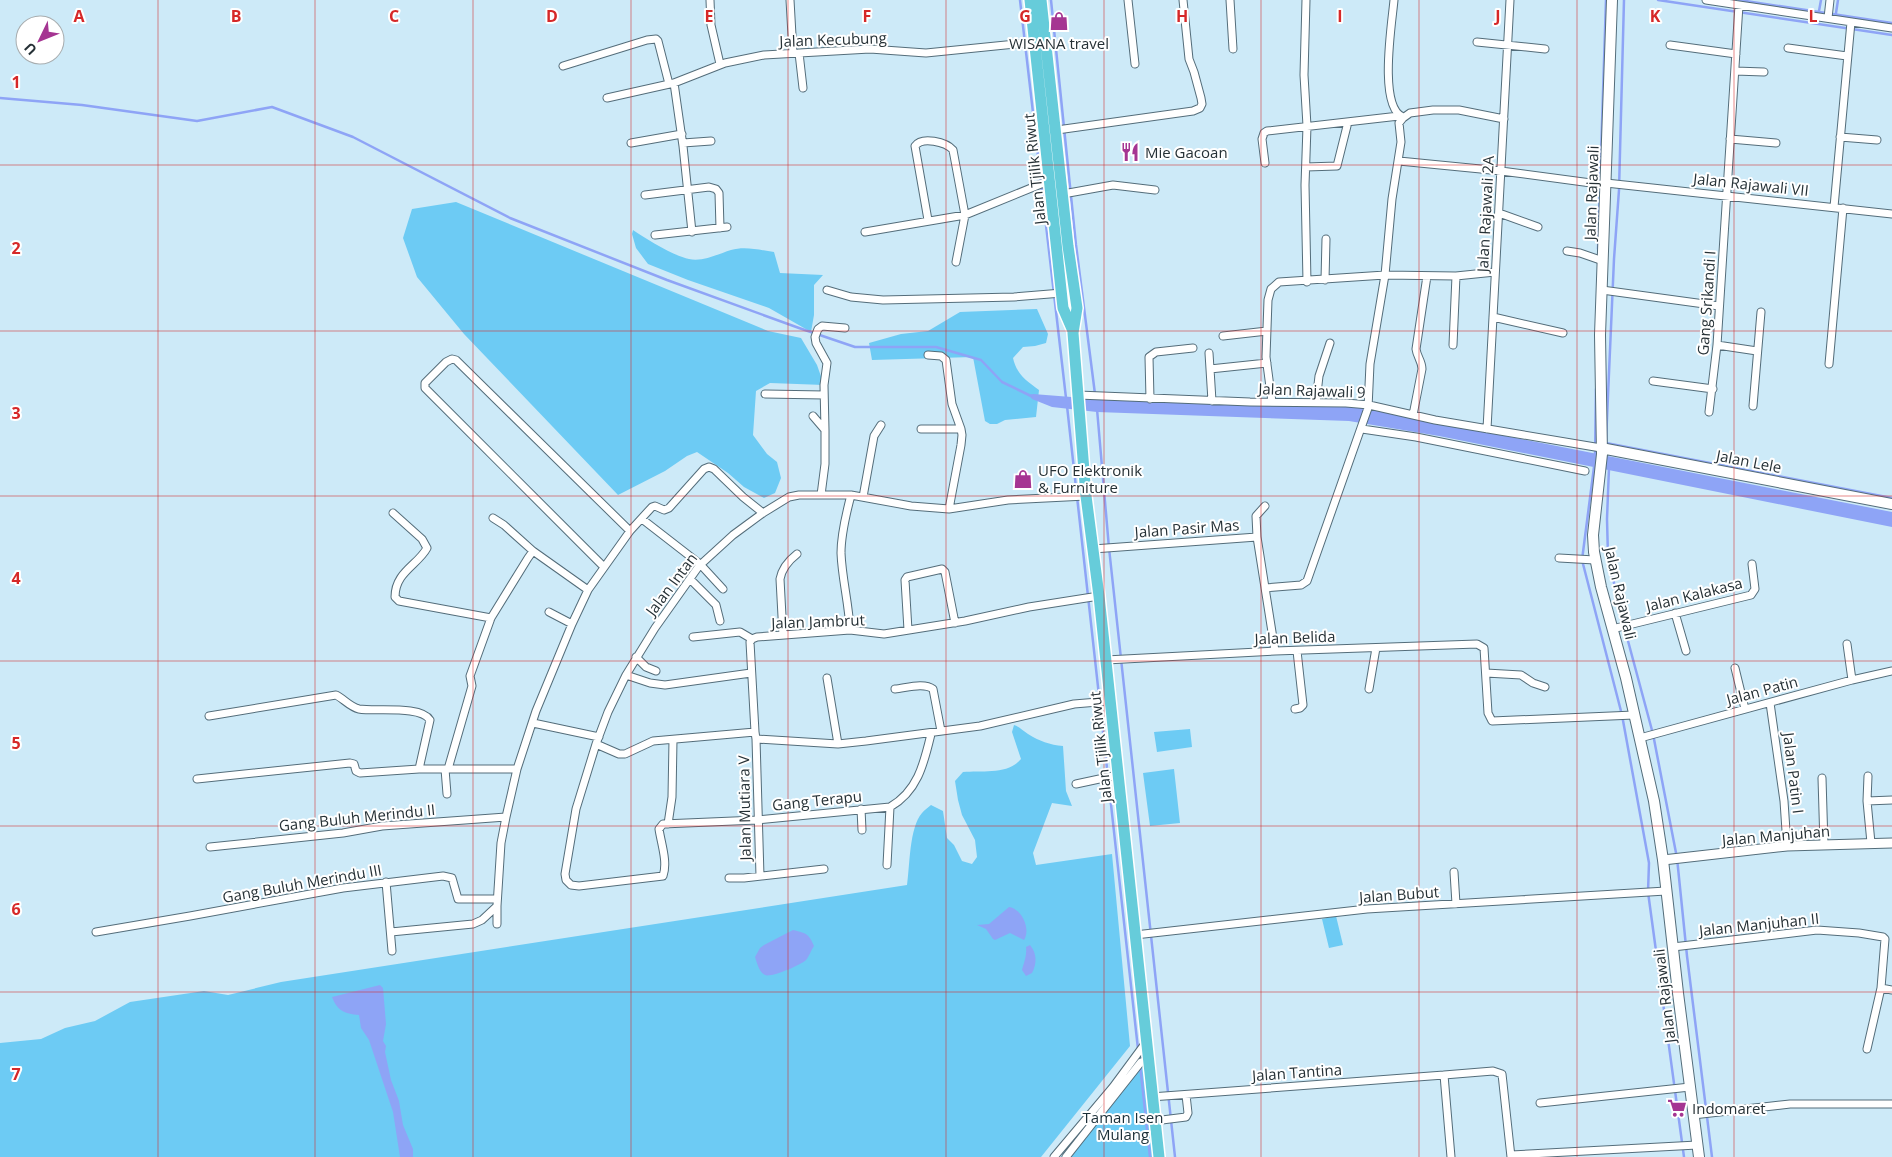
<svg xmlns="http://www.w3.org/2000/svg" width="1892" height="1157" font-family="'Open Sans',sans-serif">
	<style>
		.green { fill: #6dcbf4 }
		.water { fill: #8ea4f6 }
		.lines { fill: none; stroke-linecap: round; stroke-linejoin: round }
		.stream { stroke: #8ea4f6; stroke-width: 2.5 }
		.minor-casing { stroke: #546d7a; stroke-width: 9 }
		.tertiary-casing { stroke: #546d7a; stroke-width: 11 }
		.secondary-casing { stroke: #546d7a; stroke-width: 12 }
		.trunk-casing { stroke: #fff; stroke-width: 14 }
		.minor { stroke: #fff; stroke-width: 7 }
		.tertiary { stroke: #fff; stroke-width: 9 }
		.secondary { stroke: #fff; stroke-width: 10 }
		.trunk { stroke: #66ccda; stroke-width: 11 }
		.grid { fill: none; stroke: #d62828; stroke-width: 1; stroke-opacity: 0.55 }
		.labels { text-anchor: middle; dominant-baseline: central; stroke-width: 4; stroke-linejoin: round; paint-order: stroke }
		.street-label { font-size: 15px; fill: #263136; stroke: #fff }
		.poi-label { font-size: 15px; fill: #263136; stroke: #fff; text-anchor: start }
		.park-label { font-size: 15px; fill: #1b2f38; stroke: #fff }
		.grid-label { font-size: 16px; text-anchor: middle; font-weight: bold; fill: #d62828; stroke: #fff; stroke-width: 4; stroke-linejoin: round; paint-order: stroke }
	</style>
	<rect width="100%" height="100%" fill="#cdeaf8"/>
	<path class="green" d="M456,202l312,129 33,7 16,27 7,20 -54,-2 -14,8 -3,44 14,19 10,8 4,16 -6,15 -11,5 -20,-11 -16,-14 -31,-21 -10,4 -22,15 -47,24 -154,-161 -47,-57 -14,-39 9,-29z
		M633,230c13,9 41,26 56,29 14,3 29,-5 42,-9 14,-4 29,0 43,2l6,21 43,2 -9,10v30l-3,17 -42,-24 -81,-28 -40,-16 -12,-16 -4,-14z
		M1037,309l11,25 -2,9 -11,3 -12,1 -10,11c4,17 13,22 26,32l-3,27 -31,3 -8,4h-7l-5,-3 -12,-64 -101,3 -3,-17 32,-9 27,-3 32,-19z
		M1014,725c6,2 9,6 14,9 11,7 22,11 35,12l3,45 6,15 -20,-3 -19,50 3,12 76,-11 18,192 -89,111h-1041v-114l41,-4 24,-11 30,-7 35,-19 74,-11 24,4 53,-13 626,-97c3,-19 2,-57 15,-72 2,-3 6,-5 9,-8l12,6 4,27 7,7 8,16 10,3 5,-7 -2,-17 -13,-25 -4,-15 -3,-19 8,-9c19,-2 45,3 58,-13l-9,-27z
		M1190,729l2,18 -35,5 -3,-20z
		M1174,769l6,54 -30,3 -7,-53z
		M1336,916l7,29 -14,3 -7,-29z
		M1145,1049l11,108h-95z"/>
	<path class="water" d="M1033,394l64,5 252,6 543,107v15l-453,-91 -90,-15 -252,-9 -45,-5 -20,-8 -3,-4z
		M1009,907c13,2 22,22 15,33l-14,-7 -15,7 -2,-1 -7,-10 -9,-4 12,-1z
		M793,930c12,3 16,3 21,16 -3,4 -5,11 -8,14 -5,5 -35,18 -41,15 -6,-3 -8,-12 -10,-18l5,-9 4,-3z
		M1030,945c7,8 7,19 2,28l-6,3 -4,-6c2,-8 5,-14 4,-23z
		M380,985l3,3 3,36 -3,17 3,5 -1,6 6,28 8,21 4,24 10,24v8h-13l-7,-45 -24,-72 -8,-12 -2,-13c-15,-1 -22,-5 -27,-18z"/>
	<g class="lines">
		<path class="stream" d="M1020,0l46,398
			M1051,0l25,245 19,149
			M1658,0l234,35
			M1739,0l153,23
			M1819,11l2,-11
			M1836,13l2,-13
			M0,98l82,7 115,16 75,-14 81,30 157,81 157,62 132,48 56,19h81l45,13 21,22 29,14
			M1598,249l8,-249
			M1067,406l71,643
			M1097,409l12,139 66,609
			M1606,441l8,-182 5,-69 5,-190
			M1606,443l286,55
			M1595,456l1,-67
			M1594,467l-12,93 40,155 27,148 -1,29 36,265
			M1609,468l-2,51 1,38 16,69 29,108 24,124 10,98 25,201
			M1139,1055l11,102"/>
		<g class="minor-casing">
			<path id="minor" d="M710,0l1,25 9,39
				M790,0l3,53
				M1128,0l7,64
				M1230,0l3,49
				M1306,0l-2,75 3,51 -2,59 2,97
				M1394,0c-2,23 -16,107 9,117
				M1706,0l186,28
				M1828,18l2,-18
				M1477,42l68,7
				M1670,45l66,9
				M1788,48l59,8
				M799,53l4,35
				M563,66l84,-26 9,-1 2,2 11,43
				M1735,71l29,1
				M674,83l9,63 9,86
				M607,98l67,-15 51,-20 39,-8 106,-6 56,4 110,-11
				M1057,130l136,-19 7,-3 2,-4 -1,-6 -7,-26 -5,-13 -6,-59
				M1840,137l37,3
				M1730,139l46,4
				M631,143l51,-9
				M683,143l28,-2
				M1399,161l102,10 105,14
				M1265,163l-3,-24 2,-6 3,-2 132,-15
				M1306,167l31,-1 11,-44
				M1606,183l286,31
				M1063,194l50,-9 42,5
				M645,195l64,-8 7,2 3,4 1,35
				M1834,207l17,-185
				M1499,211v2l39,14
				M928,220l-13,-74c7,-10 31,-4 38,4l12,65 -9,47
				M865,232l100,-17 76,-31 10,-1
				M655,235l72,-8
				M1567,251l13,2 23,8
				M1325,280l1,-41
				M827,290l24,7 32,3 131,-3 48,-4
				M1602,290l117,16
				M1493,317l70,16
				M1223,336l44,-5
				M1453,345l3,-69
				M1717,345l40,6
				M1209,353l3,48
				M928,355l13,1 5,4 6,44 9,25 1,6 -1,10 -12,64
				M1829,364l14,-156
				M1210,369l57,-6
				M1653,381l60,8
				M765,394l59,1
				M1078,395l172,7 96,1 23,2 66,15 166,28
				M1150,399l-1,-42 7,-5 37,-4
				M1272,402l-6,-45 2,-57 3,-11 8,-7 106,-7 71,1 39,-4
				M1316,402l3,-26 11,-33
				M1753,406l8,-94
				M1709,412l8,-67 22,-340
				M1413,415l9,-46c0,-8 -5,-12 -6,-20l11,-73
				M813,416l12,14v34l-4,31
				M921,429h40
				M1362,429l54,8 169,34
				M1487,429l23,-429
				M825,430l-1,-45 3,-22 -11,-20 -1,-6 3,-8 4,-3 23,2
				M863,497l11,-61 7,-11
				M393,513l29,26 5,9c-9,17 -32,24 -32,49l4,4 92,17
				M493,518l11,7 29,26
				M642,519l58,45 23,25
				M1257,537l-1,-21 9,-10
				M1093,549l164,-12 18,114
				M1559,558l36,2
				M604,567l-179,-179v-5l21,-21 6,-3 4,1 174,171
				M690,579l26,26 4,16
				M1265,588l36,-3 6,-4 61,-173 2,-44 15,-89 7,-76 9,-57 -2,-19 4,-5 7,-5 23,-3h26l45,9
				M1099,596l-70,11 -64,14 -81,13 -34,-4 -93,7 -5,2 -2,3 5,90 1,7 82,5 28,-3 114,-15 94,-22 36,-3
				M549,612l23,12
				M1675,613l11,38
				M1612,629l139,-34 4,-6 -3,-25
				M850,630c-1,-26 -8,-51 -9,-77 0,-19 5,-39 10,-58
				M908,630l-3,-50 2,-3 35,-8 3,3 10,51
				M783,635l-3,-56c2,-11 8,-18 17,-25
				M693,637l47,-5 12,7
				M1847,644l5,36
				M636,657l10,10 10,4
				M1106,660l169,-9 202,-7 7,4 4,65 4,8 142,-6
				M1735,668l10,41
				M1486,673l35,2 12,8 12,4
				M626,675l24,8 15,2 86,-12
				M827,678l11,66
				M895,689c11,-1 29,-7 38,0l8,42
				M1369,689l7,-41
				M1770,703l14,98 3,45
				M1295,709l5,-1 3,-3 -6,-54
				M209,716l127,-21c8,4 14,12 23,14 16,3 62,-4 71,11l-11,49
				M533,723l66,14
				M931,734c-7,29 -13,57 -41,73l-133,13 -94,4 -4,5c2,14 9,33 4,47l-84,10 -8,-1 -5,-5 -1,-6 11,-65 20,-65 12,-32 18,-37 29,-47 44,-62 34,-31 30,-22 26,-16 10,-2h52l60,11 38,3 59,-9 78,-4
				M1640,738l212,-58 40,-9
				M756,739l4,137
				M596,744l23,10h6l28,-13 102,-9
				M445,769l2,25
				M448,769l24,-83 -2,-10 21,-58 37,-60 5,-7 55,39
				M1868,776l-1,25 4,42
				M1822,778l2,67
				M197,779l153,-16 4,1 2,7 4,2 59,-4h98
				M1076,784l42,-9
				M1867,801l25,-1
				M861,809l1,21
				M668,824l4,-27 1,-57
				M210,847l133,-14 39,-7 124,-9
				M887,865l3,-58
				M1454,872l2,32
				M729,878h15l80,-9
				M386,882l6,69
				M497,906v18
				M96,932l94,-16 153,-28 100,-12 9,2 6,21h39
				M391,932l82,-8 9,-4 15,-14 4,-63 5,-26 11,-48 19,-58 36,-87 16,-34 42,-59 22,-24 3,-1 9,4 5,-2 35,-39 5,-2 5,2 29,28 20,16
				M1135,935l232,-26 299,-18
				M1673,947l144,-17 42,3 24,4 2,2 -4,49 -14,61
				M1881,988l11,2
				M1444,1075l49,-4 9,3 9,83
				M1151,1097l293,-22 7,82
				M1540,1103l150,-16
				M1693,1115l97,-11h102
				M1154,1121l32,-4 2,-4 -2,-18
				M1511,1155l186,-10
				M1054,1157l59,-70 34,-46
				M1066,1157l75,-95 7,-2"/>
		</g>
		<g class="tertiary-casing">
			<path id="tertiary" d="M1663,860l124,-14 105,-3"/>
		</g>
		<g class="secondary-casing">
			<path id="secondary" d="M1612,0l-12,335 2,119 -9,81 1,17 7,35 25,91 28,123 9,59 15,133 21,164
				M1601,448l291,56"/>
		</g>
		<g class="trunk-casing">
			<path id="trunk" d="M1030,0l33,308 10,23
				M1041,0l27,246 9,62 -4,25 13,163 13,100 60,561"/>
		</g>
		<use href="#minor" class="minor"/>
		<use href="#tertiary" class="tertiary"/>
		<use href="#secondary" class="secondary"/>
		<use href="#trunk" class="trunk"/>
	</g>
	<path class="grid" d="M158,0v1157M315,0v1157M473,0v1157M631,0v1157M788,0v1157M946,0v1157M1104,0v1157M1261,0v1157M1419,0v1157M1577,0v1157M1734,0v1157M0,165h1892M0,331h1892M0,496h1892M0,661h1892M0,826h1892M0,992h1892"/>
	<defs>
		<g id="shop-bare" transform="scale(1.5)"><path d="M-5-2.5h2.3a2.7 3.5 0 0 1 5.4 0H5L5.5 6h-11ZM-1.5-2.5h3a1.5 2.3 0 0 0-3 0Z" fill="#a53592" stroke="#fff" stroke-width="2.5" paint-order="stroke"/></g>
		<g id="restaurant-bare" transform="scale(1.5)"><path d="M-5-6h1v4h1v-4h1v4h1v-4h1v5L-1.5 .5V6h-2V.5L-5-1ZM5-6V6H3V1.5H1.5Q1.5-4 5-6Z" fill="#a53592" stroke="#fff" stroke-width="2.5" paint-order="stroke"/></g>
		<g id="supermarket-bare" transform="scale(1.5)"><path d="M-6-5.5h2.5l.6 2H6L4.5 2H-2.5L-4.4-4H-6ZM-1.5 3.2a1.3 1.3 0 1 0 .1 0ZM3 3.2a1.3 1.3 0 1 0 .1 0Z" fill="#a53592" stroke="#fff" stroke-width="2.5" paint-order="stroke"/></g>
	</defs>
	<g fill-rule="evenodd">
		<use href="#shop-bare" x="1059" y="21"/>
		<use href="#restaurant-bare" x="1130" y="152"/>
		<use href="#shop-bare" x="1023" y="479"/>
		<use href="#supermarket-bare" x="1677" y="1108"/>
	</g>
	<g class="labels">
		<g class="street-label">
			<text transform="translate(833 39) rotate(-2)">Jalan Kecubung</text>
			<text transform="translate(1034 169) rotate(-96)">Jalan Tjilik Riwut</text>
			<text transform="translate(1751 184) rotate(6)">Jalan Rajawali VII</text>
			<text transform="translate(1591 193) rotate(-88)">Jalan Rajawali</text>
			<text transform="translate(1485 214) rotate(-87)">Jalan Rajawali 2A</text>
			<text transform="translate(1706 303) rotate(-86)">Gang Srikandi I</text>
			<text transform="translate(1312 390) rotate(2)">Jalan Rajawali 9</text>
			<text transform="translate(1749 461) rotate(11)">Jalan Lele</text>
			<text transform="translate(1187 528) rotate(-4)">Jalan Pasir Mas</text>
			<text transform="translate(671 584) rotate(-53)">Jalan Intan</text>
			<text transform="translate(1621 593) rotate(77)">Jalan Rajawali</text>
			<text transform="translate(1694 594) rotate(-14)">Jalan Kalakasa</text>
			<text transform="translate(818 621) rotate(-2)">Jalan Jambrut</text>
			<text transform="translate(1295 637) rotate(-2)">Jalan Belida</text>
			<text transform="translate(1762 690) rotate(-15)">Jalan Patin</text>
			<text transform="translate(1100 747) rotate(-96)">Jalan Tjilik Riwut</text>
			<text transform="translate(1794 773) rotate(83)">Jalan Patin I</text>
			<text transform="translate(817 800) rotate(-6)">Gang Terapu</text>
			<text transform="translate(744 808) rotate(-91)">Jalan Mutiara V</text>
			<text transform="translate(357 817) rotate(-6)">Gang Buluh Merindu II</text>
			<text transform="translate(1776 835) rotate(-5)">Jalan Manjuhan</text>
			<text transform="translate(302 883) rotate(-10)">Gang Buluh Merindu III</text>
			<text transform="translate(1399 894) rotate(-4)">Jalan Bubut</text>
			<text transform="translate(1759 924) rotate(-6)">Jalan Manjuhan II</text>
			<text transform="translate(1664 996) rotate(-97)">Jalan Rajawali</text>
			<text transform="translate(1297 1072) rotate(-4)">Jalan Tantina</text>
		</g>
		<g class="poi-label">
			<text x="1059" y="43" text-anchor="middle">WISANA travel</text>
			<text x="1145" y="152">Mie Gacoan</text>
			<text x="1038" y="470">UFO Elektronik<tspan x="1038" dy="17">&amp; Furniture</tspan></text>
			<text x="1692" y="1108">Indomaret</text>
		</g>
		<g class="park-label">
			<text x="1123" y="1117">Taman Isen<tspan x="1123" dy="17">Mulang</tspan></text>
		</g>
	</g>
	<g class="grid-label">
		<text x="79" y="22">A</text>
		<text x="236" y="22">B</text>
		<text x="394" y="22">C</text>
		<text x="552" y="22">D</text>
		<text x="709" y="22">E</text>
		<text x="867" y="22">F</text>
		<text x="1025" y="22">G</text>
		<text x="1182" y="22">H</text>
		<text x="1340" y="22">I</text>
		<text x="1498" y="22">J</text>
		<text x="1655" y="22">K</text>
		<text x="1813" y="22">L</text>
		<text x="16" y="88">1</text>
		<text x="16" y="254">2</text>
		<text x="16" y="419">3</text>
		<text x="16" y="584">4</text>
		<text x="16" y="749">5</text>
		<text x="16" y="915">6</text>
		<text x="16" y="1080">7</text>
	</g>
	<g transform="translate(40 40) rotate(227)"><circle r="24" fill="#ffffff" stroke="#a8adaf"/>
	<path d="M0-4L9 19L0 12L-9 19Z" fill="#a53592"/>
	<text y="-8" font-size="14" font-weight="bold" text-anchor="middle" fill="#263136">U</text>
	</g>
</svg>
